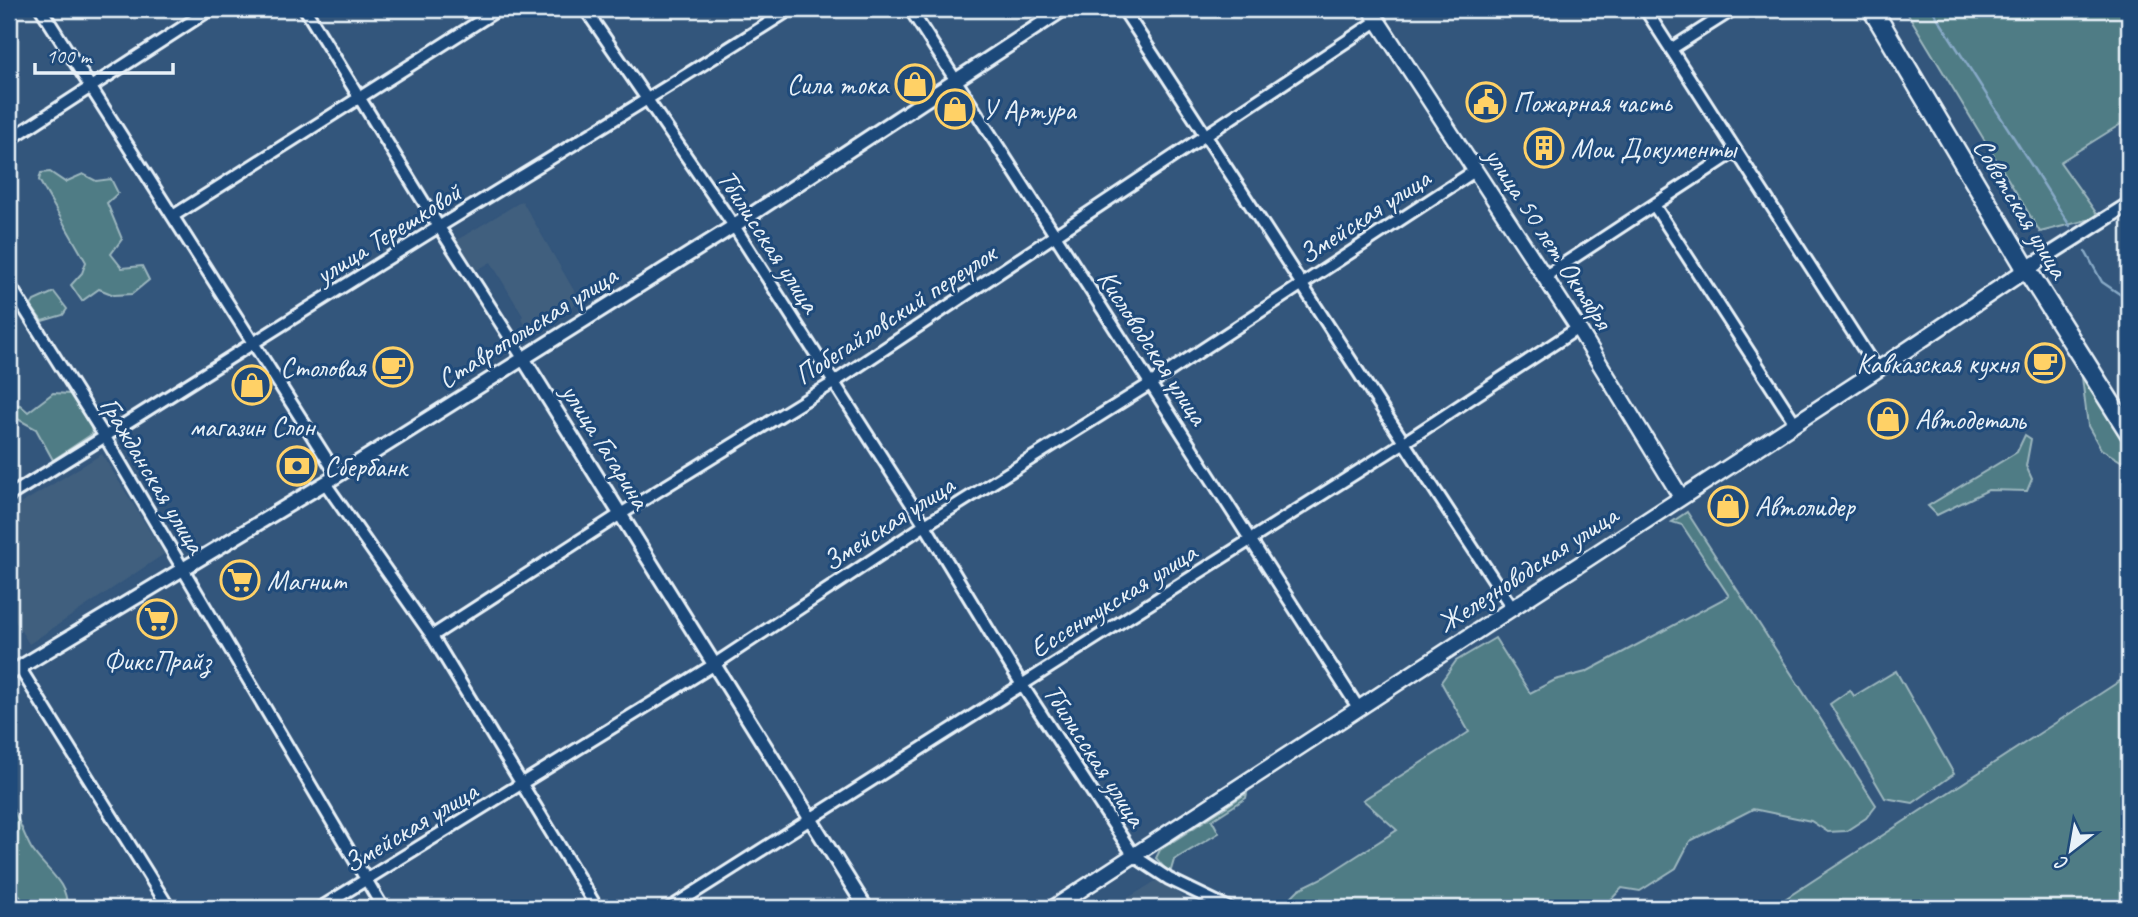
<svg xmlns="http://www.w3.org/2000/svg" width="2138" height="917" font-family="Caveat,sans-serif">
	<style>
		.built { fill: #415f7e }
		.green { fill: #4f7c85; stroke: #9cb6be; stroke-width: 2 }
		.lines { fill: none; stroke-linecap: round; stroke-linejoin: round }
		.stream { stroke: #87a9c6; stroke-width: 2.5 }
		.minor-casing { stroke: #e8f1f8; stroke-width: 16 }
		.tertiary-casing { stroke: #e8f1f8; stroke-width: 18 }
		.secondary-casing { stroke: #e8f1f8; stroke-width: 19 }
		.trunk-casing { stroke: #e8f1f8; stroke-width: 23 }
		.minor { stroke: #1f4a7a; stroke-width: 10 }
		.tertiary { stroke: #1f4a7a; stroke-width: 12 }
		.secondary { stroke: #1f4a7a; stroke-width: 14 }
		.trunk { stroke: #1f4a7a; stroke-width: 18 }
		.labels { text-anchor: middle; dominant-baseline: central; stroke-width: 6; stroke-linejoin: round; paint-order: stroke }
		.poi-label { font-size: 28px; fill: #e8f1f8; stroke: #1f4a7a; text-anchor: start }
		.street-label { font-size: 28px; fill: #e8f1f8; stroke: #1f4a7a }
	</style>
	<rect width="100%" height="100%" fill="#33567c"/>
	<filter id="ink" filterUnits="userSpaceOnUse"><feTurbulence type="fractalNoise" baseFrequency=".0143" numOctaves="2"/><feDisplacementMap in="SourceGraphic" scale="14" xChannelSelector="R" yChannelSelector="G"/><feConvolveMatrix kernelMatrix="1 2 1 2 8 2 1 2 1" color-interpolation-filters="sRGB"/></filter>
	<g filter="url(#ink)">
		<path class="built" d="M522,201l58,100 -50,31 -9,-14 2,-2 -32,-54 -14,8 -20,-30z
			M102,454l62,100 -135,90 -20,-33v-100z
			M1159,879l38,29h-85z"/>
		<path class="green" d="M1905,9h224v110l-69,43 39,55 -59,15z
			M50,172l15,10 18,-8 13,7 15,-2 7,14 -11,10 15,36 -11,15 11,14 20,-2 7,14 -17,14 -18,1 -15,-6 -17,12 -11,-16 11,-12 4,-11 -47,-82 2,-7z
			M54,292l13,17 -4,6 -21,6 -11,-15 3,-5z
			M2081,369l48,77v20l-28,-17 -13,-23z
			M53,393l17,1 21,33 1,7 -39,26 -17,-31 -22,-12 -3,-13 9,1 8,7z
			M2025,435l6,4 -5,27 6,13 -5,12 -39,-1 -51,25 -9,-9 89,-54z
			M1687,512l189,293 -10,13 -20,13 -18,1 -17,-11 -58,-12 -63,32 -14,27 -36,23 -18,-3 -19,20h-323l19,-19 25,-12 73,-47 -34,-30 106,-68 -28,-50 15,-21 39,-23 35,55 25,-13 31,-8 143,-76 -47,-71 -10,-3z
			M1896,671l58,103 -41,29 -28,-5 -55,-94 20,-14 4,6z
			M2129,675v233h-358z
			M1247,793l-1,5 -34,22 7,13 -45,27 -3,10h-5l-10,-12 4,-8z
			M9,803c9,13 14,30 22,45 13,21 37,33 36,60h-39l-19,-27z"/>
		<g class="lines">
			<path class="stream" d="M1932,9l138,217
				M2085,251l17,31 19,13 8,13"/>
			<g class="minor-casing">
				<path id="minor" d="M41,9l296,466
					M305,9l134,218 84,131
					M585,9l149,217 191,299 97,160 112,171 35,23 60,29
					M910,9l449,700
					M1123,9c131,199 258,401 390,600
					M1645,9l232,361
					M1671,49l63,-40
					M9,140l202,-131
					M1654,205l141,218
					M173,216l326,-207
					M1544,277l192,-126
					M9,284l96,153 278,471
					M325,483l107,153 165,272
					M9,496c145,-89 287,-181 431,-270 118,-72 235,-143 351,-217
					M432,636l187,-121 214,-132 544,-362
					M19,667l150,241
					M320,908l395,-244 210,-139 225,-141 326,-214
					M670,908l733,-465 175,-115"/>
			</g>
			<g class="tertiary-casing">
				<path id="tertiary" d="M2036,263l93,-59
					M523,358l343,550
					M9,674l326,-197 399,-251 330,-217"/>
			</g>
			<g class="secondary-casing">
				<path id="secondary" d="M1370,9l208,319 103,169
					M1053,908l824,-538 159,-107"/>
			</g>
			<g class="trunk-casing">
				<path id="trunk" d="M1872,9l155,261 102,162"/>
			</g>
			<use href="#minor" class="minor"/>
			<use href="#tertiary" class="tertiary"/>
			<use href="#secondary" class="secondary"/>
			<use href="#trunk" class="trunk"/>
		</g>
	</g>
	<defs>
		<g id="shop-ring" transform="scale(2.0125)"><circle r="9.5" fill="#1f4a7a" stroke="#ffd166" stroke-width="1.5"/><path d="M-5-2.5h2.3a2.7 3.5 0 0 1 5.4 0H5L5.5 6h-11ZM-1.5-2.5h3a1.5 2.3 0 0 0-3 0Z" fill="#ffd166"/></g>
		<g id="civic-ring" transform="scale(2.0125)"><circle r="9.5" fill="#1f4a7a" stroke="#ffd166" stroke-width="1.5"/><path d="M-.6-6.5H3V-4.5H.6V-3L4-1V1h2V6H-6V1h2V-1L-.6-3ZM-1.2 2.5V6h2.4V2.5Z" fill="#ffd166"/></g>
		<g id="building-ring" transform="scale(2.0125)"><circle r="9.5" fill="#1f4a7a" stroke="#ffd166" stroke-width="1.5"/><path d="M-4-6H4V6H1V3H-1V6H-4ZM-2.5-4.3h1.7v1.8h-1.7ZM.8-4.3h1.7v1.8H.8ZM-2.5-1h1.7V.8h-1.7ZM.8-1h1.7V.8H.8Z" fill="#ffd166"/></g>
		<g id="cafe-ring" transform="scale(2.0125)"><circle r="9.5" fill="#1f4a7a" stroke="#ffd166" stroke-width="1.5"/><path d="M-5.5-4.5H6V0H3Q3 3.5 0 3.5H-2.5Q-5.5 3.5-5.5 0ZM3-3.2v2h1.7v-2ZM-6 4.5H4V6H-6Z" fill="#ffd166"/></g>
		<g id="bank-ring" transform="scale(2.0125)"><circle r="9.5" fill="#1f4a7a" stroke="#ffd166" stroke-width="1.5"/><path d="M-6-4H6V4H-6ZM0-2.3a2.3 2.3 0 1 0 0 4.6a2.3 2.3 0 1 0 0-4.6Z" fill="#ffd166"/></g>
		<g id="supermarket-ring" transform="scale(2.0125)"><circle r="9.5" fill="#1f4a7a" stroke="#ffd166" stroke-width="1.5"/><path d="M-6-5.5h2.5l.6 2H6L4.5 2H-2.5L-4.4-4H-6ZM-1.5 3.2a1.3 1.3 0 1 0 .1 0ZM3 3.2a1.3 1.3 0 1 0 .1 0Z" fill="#ffd166"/></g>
	</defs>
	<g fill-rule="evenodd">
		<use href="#shop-ring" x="915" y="84"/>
		<use href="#civic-ring" x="1486" y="102"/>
		<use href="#shop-ring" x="955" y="109"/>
		<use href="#building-ring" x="1544" y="148"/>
		<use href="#cafe-ring" x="2045" y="363"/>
		<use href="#cafe-ring" x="393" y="367"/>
		<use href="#shop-ring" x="252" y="385"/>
		<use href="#shop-ring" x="1888" y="419"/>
		<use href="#bank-ring" x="297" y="466"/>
		<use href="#shop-ring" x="1728" y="506"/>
		<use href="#supermarket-ring" x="240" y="580"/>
		<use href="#supermarket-ring" x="157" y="619"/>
	</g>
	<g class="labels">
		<g class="poi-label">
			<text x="888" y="84" text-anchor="end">Сила тока</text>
			<text x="1513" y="102">Пожарная часть</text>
			<text x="982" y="109">У Артура</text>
			<text x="1571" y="148">Мои Документы</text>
			<text x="2018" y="363" text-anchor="end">Кавказская кухня</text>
			<text x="366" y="367" text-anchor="end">Столовая</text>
			<text x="1915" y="419">Автодеталь</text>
			<text x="252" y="426" text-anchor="middle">магазин Слон</text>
			<text x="324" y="466">Сбербанк</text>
			<text x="1755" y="506">Автолидер</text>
			<text x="267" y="580">Магнит</text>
			<text x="157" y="660" text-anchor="middle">ФиксПрайз</text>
		</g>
		<g class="street-label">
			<text transform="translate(2021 208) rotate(59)">Советская улица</text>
			<text transform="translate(1364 216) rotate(-33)">Змейская улица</text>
			<text transform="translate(388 233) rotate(-32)">улица Терешковой</text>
			<text transform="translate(1549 238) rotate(57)">улица 50 лет Октября</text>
			<text transform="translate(769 241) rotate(57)">Тбилисская улица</text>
			<text transform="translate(895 314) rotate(-33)">Побегайловский переулок</text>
			<text transform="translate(527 327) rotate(-32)">Ставропольская улица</text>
			<text transform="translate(1153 347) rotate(57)">Кисловодская улица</text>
			<text transform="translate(606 446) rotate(58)">улица Гагарина</text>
			<text transform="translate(153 475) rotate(59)">Гражданская улица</text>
			<text transform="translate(888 523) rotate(-33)">Змейская улица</text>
			<text transform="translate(1527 569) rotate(-33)">Железноводская улица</text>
			<text transform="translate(1113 600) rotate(-32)">Ессентукская улица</text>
			<text transform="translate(1095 755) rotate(57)">Тбилисская улица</text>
			<text transform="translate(410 827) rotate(-31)">Змейская улица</text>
		</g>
	</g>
	<rect width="2138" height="917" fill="none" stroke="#1f4a7a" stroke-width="35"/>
	<rect x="18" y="18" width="2103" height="882" fill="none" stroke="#e8f1f8" stroke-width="2.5" filter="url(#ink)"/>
	<g transform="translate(2071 850) rotate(211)" stroke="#1f4a7a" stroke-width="5" paint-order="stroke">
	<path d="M0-5L12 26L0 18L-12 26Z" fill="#e8f1f8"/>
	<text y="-10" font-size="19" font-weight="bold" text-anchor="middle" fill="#e8f1f8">С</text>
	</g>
	<path d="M35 63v10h138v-10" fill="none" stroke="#e8f1f8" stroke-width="3.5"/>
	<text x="46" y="63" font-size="21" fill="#e8f1f8" stroke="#1f4a7a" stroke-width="5" paint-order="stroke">100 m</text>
</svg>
